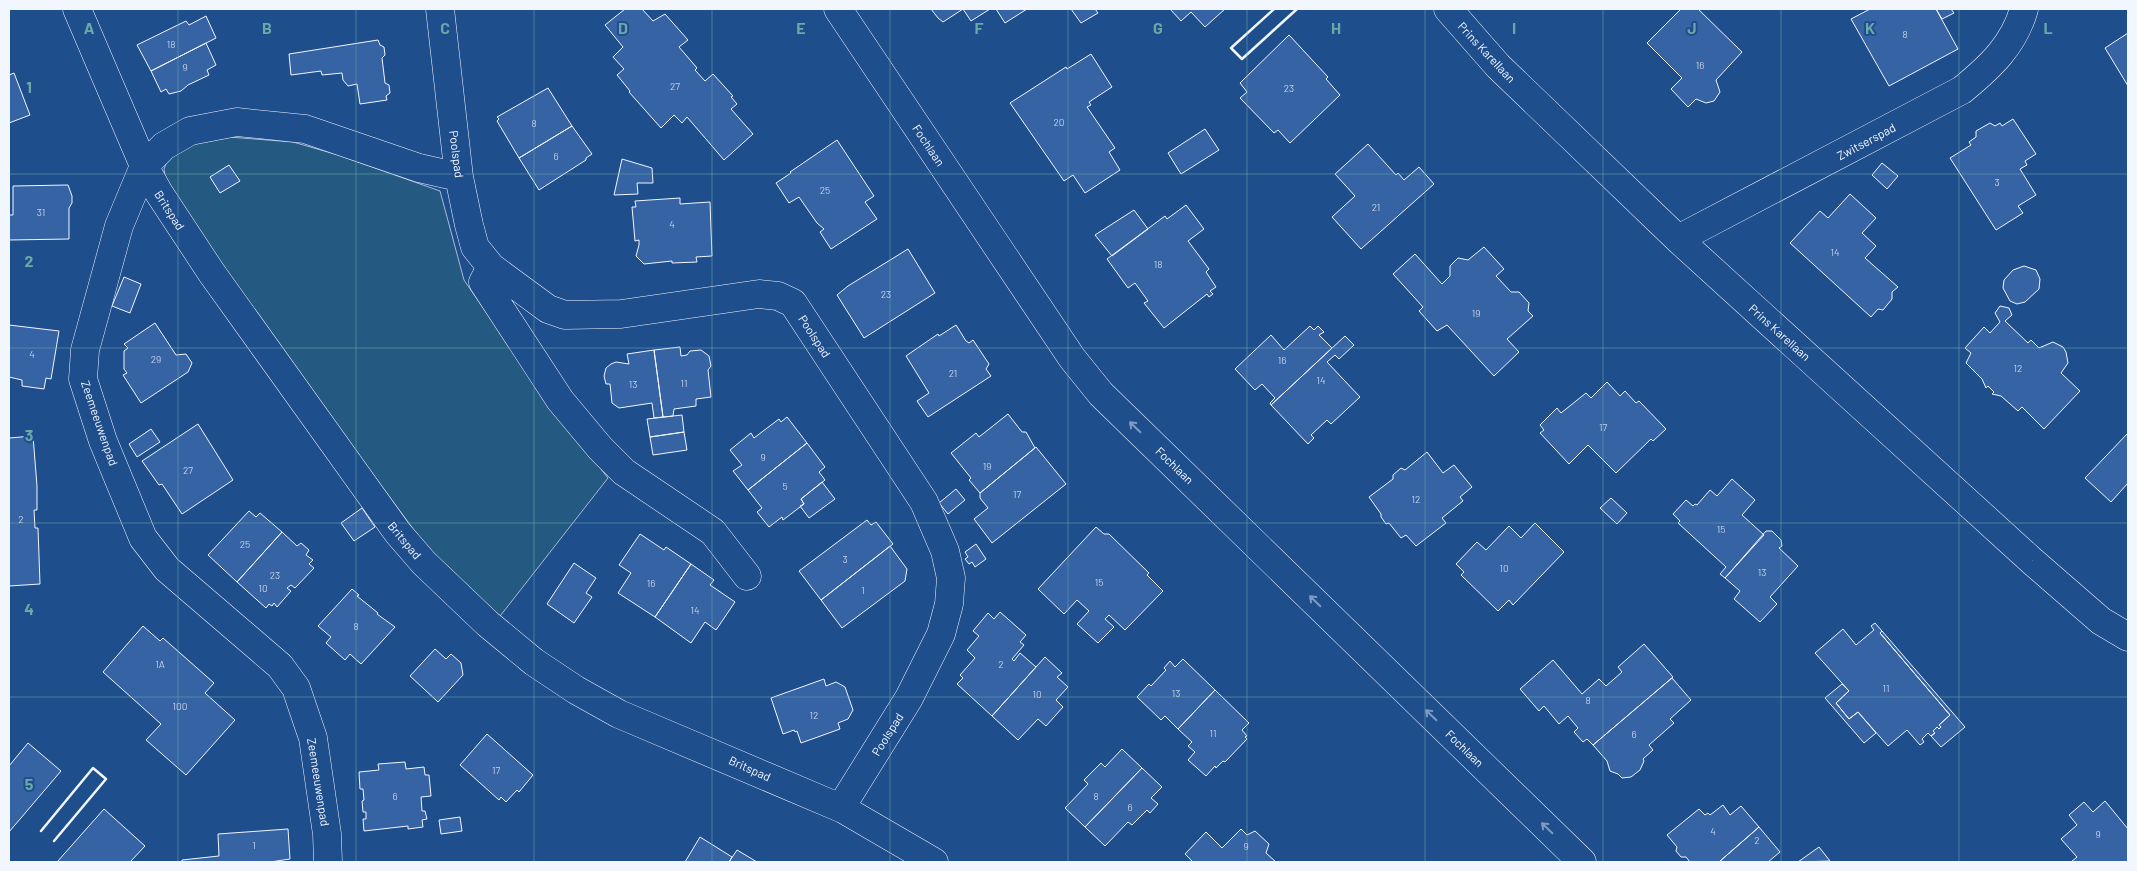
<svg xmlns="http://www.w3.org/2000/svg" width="2137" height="871" font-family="Barlow,sans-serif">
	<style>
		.green { fill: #245a82; stroke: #a8bbd7 }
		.building { fill: #3563a3; stroke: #f2f6ff }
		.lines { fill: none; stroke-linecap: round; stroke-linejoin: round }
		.minor-casing { stroke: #f2f6ff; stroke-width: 29 }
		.minor { stroke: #1f4e8c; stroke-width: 28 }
		.wall { stroke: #f2f6ff; stroke-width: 2.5 }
		.oneway { stroke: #7e9ac0 }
		.grid { fill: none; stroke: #6aa9a8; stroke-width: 1; stroke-opacity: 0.55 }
		.labels { text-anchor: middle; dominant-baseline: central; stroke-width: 4; stroke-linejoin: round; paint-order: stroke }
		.number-label { font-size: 10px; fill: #c3d1e8 }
		.street-label { font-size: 12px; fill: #f2f6ff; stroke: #1f4e8c }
		.grid-label { font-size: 16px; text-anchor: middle; font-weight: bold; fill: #6aa9a8; stroke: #1f4e8c; stroke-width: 4; stroke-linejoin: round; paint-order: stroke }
	</style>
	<rect width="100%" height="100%" fill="#1f4e8c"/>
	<path class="green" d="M229,137l64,5 45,13 102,36 24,89 80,117 64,81 -111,142 -75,-79 -214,-291 -42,-69 -2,-12 4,-10 25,-16z"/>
	<path class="building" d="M625,9h17l11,12 12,-7 23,26 -9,7 18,21 -2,2 10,11 8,-7 20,22 -2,1 6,7 -6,5 22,25 -29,26 -37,-43 -5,6 -8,-8 -13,13 -32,-36 1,-1 -13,-16 7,-6 -11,-12 10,-10 -18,-22z
		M931,9h59l-19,12 -8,-12 -20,13 -5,-4z
		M996,9h31l-22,14z
		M1071,9h24l3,4 -17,10z
		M1170,9h55l-20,18 -14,-15 -10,9z
		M1681,9h17l44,43 -26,28 4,12 -6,9 -8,2 -10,-4 -8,8 -17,-18 11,-11 -35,-35z
		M1870,9h66l22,40 -69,37 -38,-67z
		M1936,9h15l3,4 -12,6z
		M206,16l10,22 -65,33 -14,-26 49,-24 3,4z
		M2128,33v53l-23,-38z
		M1289,35l39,42 -2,2 14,16 -50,48 -12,-13 -4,3 -34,-35 7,-6 -7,-9z
		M378,40l2,5 4,2 1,8 -3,3 3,25 4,2 1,8 -4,3 1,4 -27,4 -3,-20 -9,2 -5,-6 -1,-7 -20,2 -1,-4 -30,4 -2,-21z
		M206,43l10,22 -9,5 2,5 -21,10 -7,6 -12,3 -3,-5 -5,3 -10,-21z
		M1091,54l21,33 -23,15 2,3 -4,2 28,41 -6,4 11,18 -35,23 -12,-18 -9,6 -54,-78 56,-36 1,2z
		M14,73l16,42 -21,8v-48z
		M548,88l24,38 -53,32 -22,-37 2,-2 -2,-2z
		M2013,119l23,35 -11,7 2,4 -7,4 16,26 -18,11 5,7 -27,17 -46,-72 21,-13 -2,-3 7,-5v-6l14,-8 5,3 5,-3 2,3z
		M572,126l20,28 -6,4v2l-47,30 -20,-32z
		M1205,129l14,21 -38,24 -13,-21z
		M837,140l37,56 -9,6 12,17 -46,30 -11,-17 4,-3 -7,-6 -18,-26 -10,6 -13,-20 15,-10 -1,-1z
		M1368,144l28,31 2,-2 6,7 15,-13 15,17 -73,65 -29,-32 23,-21 -20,-22z
		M622,159l30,9 1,15h-16l1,11 -24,1z
		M1882,163l16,13 -11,13 -15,-14z
		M229,165l11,16 -20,12 -10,-16z
		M68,185l4,11v7l-3,5v31l-60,1v-25h4v-29z
		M1850,194l26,24 -14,15 14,13 -11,12 33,29 -6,5v7l-9,11 -5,-1 -7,8 -81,-74 30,-32 8,7z
		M680,198v6l30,-2 2,54 -16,1 1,5 -25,1v-2l-28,3 -8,-8 3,-11v-5l-4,1 -3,-34h4l-1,-6z
		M1186,205l18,24 -16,12 21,28 -3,3 10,15 -6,4 3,3 -4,3 -2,-3 -43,34 -20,-25 4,-2 -13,-18 -7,5 -21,-29 58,-43 2,3z
		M1134,210l14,19 -36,27 -17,-21z
		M1484,247l20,22 -8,7 15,16h8l10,11 -1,8 5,5 -26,23 12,13 -25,24 -47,-51 -10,6 -18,-20 4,-4 -30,-33 22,-20 27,30 8,-8v-10l8,-8 10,2z
		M908,249l27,44 -71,45 -27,-43 11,-9z
		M2024,266l12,4 4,9 -1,10 -14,13 -8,2 -7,-3 -7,-13 1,-8 9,-10z
		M124,277l17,7 -11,29 -18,-7z
		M2000,306l9,2 3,7 -7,6 23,22 3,-3 8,8 14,-6 10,5 3,5 2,11 -7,10 19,18 -36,38 -22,-22 -4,4 -17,-15 -9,-2 2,-2 -6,-6 -2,2 -4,-9 -16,-16 5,-10 -6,-5 19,-21 6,6 10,-11 -5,-9z
		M155,323l21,32 10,-1 6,9 -4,9 -47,31 -18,-28 4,-2 -3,-4v-18l4,-3 -4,-4z
		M9,325l50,6 -8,48 -5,-1 -2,11 -22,-3v-6l-13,-3z
		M956,325l10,16 3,2 4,-3 16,24 -3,5 5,7 -63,41 -11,-16 12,-8 -23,-37 32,-22 1,2z
		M1310,326l4,4 4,-4 6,6 -5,3 13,13 -61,57 -1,-2 5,-5 -13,-14 -7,6 -20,-21 36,-34 13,15z
		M1345,336l9,9 -15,14 -4,-4 -8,7 33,35 -29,27 -4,-4 -16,15 3,3 -6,6 -37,-39z
		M680,347l1,9 6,-1 3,-4 11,-1 8,6 2,10 -3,4 3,27 -15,2v7l-22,3 -1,7 -10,1 -9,-67z
		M654,350l9,67 -9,1 -2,-15 -33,5 -7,-5 -2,-19h-4l-2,-8 2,-8 5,-4 5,-2 13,2 -2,-10z
		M1607,382l13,14 5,-5 11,12 3,-2 27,28 -13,12 -2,-2 -35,34 -28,-28 -19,19 -29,-31 4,-3 -4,-5 17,-17 4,5 25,-20 5,5z
		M1008,414l14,18h4l9,16 -55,45 -11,-13 2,-2 -20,-25 25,-20 3,4z
		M682,415l2,17 -34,5 -3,-18z
		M787,417l20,26 -59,47 -15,-19 9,-6 -12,-15 21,-17 3,5 25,-19 2,3z
		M198,424l35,56 -51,34 -20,-30 -3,1 -17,-24z
		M151,429l9,13 -23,15 -8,-13z
		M684,432l3,18 -34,5 -3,-18z
		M2128,433v50l-17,19 -26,-24z
		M33,436l4,50v24h-3l1,18h3l2,56 -31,2v-148z
		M807,443l18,24 -6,5 6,8 -24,19 3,5 -21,16 -1,-3 -13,10 -12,-15 5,-4 -14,-18z
		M1036,447l30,37 -74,59 -18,-24 14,-11 -8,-10v-5z
		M1427,452l16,21 11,-8 18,22 -12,10 3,4 -21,17 4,5 -30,23 -10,-11 -5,3 -12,-15 -3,1 -5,-7v-3l-12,-17 24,-18v-4l8,-7 4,2z
		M1732,479l23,21 -13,15 22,20 -39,43 -5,-4 6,-7 -48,-44 2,-2 -7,-7 13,-14 7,6 2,-2 2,1 13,-15 7,6z
		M822,482l13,17 -26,19 -9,-12 4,-2 -3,-5z
		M956,489l9,11 -17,14 -9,-11z
		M1611,498l16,15 -10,11 -17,-16z
		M362,508l13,19 -21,14 -13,-18z
		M249,511l7,6 4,-4 22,19 -45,50 -29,-27z
		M867,520l4,5 5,-3 17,22 -72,56 -22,-29z
		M1535,523l29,29 -51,53 -4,-5 -11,11 -37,-36 3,-3 -8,-8 21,-22 9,8 23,-24 12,12z
		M1096,527l8,7h5l40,39 -2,2 16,16 -38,39 -16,-15 -4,4 9,8 -16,16 -21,-19 12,-13 -12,-11 -13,14 -26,-25z
		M1766,531h6l9,9 1,6 -3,2 19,18 -28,31 7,7 -17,18 -26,-23 6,-8 -15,-13z
		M282,532l15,14 4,-3 8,7 -3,5 7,5 -4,4 5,4 -19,20 -4,-3 -4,3 4,3 -14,16 -3,-4 -2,3 -3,-2 -3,4 -29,-26z
		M640,534l24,16 2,-3 25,17 -36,53 -37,-24 13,-20 -12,-8z
		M976,544l10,15 -11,8 -3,-5 -3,2 -4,-5 3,-2 -3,-5z
		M890,546l17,23 -2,12 -63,47 -21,-28z
		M574,563l22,15 -10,15 6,4 -18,26 -27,-19z
		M691,564l23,16 -4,5 25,17 -19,28 -11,-8 -14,21 -36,-26z
		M352,589l7,6 -2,1 21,17 -1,1 18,13 -34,37 -11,-10 -5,6 -19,-17 5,-6 -13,-11z
		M1000,612l26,23 -6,7 4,3 -12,14 2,2 6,-8 16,14 -44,49 -35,-32 6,-6 -3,-3 15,-17 -8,-8 12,-14 -6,-5 15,-18 6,6z
		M1875,623l7,8 -2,2 70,82 -11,10 2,2 -2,2 -2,-2 -4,4 2,2 -4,3 -3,-3 -6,6 2,3 -4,3 -13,-15 -19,16 -30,-34 -9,7 -13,-16 13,-12 -34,-38 28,-24 13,16 18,-15 -3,-4z
		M143,626l17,15 3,-3 51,45 -9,10 30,27 -49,55 -40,-35 15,-16 -58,-52z
		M1882,631l83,96 -24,20 -10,-11 4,-3 -2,-2 4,-4 2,2 2,-2 -2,-2 11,-10 -70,-82z
		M1644,644l29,33 -80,68 -6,-6 -4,3 -9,-10 4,-4 -10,-12 -9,8 -15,-18 -5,5 -19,-22 33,-29 29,34 17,-15 7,7 16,-14 -4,-5z
		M435,649l11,10 5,-5 10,9 2,12 -25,27 -28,-26z
		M1045,657l17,16 -5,4 11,10 -12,13 7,7 -17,19 -8,-7 -20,21 -26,-24z
		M1183,659l32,31 -37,39 -13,-13 -4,4 -24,-23 12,-13 2,2 15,-16 -2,-2 6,-7 5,6z
		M1672,678l19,22 -21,19 4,4 -25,22 4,5 -10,9 1,2 -4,9 -9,7 -9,1 -4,-4 -8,-3 -3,-10 -14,-16z
		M824,679l2,7 10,-4 9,5 8,23 -5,9 -10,4 2,6 -39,14 -4,-12 -2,1 -1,-2 -11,4 -12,-36z
		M1842,684l7,7 -13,12 13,16 9,-7 18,21 -12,10 -39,-45z
		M1215,690l34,33 -7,7 5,6 -2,1 2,2 -22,23 -2,-1 -7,7 -1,-2 -9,10 -18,-16 7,-8 -7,-6 4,-4 -14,-13z
		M487,734l46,41 -14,17 -2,-2 -11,12 -5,-5 -2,3 -39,-35z
		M28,743l33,28 -52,61v-66z
		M1122,749l20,19 -57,59 -20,-19 23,-24 -4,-4 17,-17 4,4z
		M405,762l1,7 18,-2 1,8h4l2,21 -10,1 1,14h3l2,8 -5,1 1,7 -15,2v-3l-44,5 -1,-12h3v-7h-3l-1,-11 2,-1 -1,-11h-3l-1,-17 20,-2 -1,-6z
		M1142,768l20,19 -11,11 7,6 -8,9 -3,-3 -15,15 -4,-3 -23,24 -20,-19z
		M2105,801l23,28v33h-57l6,-5 -16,-18 16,-14 -8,-10 15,-13 9,10z
		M1723,805l7,10 11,-9 18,21 -40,35h-29l-4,-5h-5l-5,-6 1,-4 -10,-12 32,-26 6,6 3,-2 2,2z
		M104,809l41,37 -15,16h-73z
		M460,817l2,14 -21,3 -2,-14z
		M1759,827l21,25 -12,10h-49z
		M288,829l2,30 -20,3h-88v-2l37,-4 -1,-22z
		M1241,829l6,6 8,-4 14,13 -3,9 10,9h-83l-8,-8 21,-22 16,16z
		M700,837l32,20 -3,5h-44z
		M1819,847l11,14 -32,1z
		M737,850l20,12h-28z"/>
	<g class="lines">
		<g class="minor-casing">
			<path id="minor" d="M77,9l67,157 15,27 52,79 187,261 26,30 64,61 46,38 42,28 43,24 224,95 91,53
				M440,9l19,168 10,48 6,22 16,20 57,42 17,6 56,-1 138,-20 19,2 15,7 131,199 21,49 6,27 -2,26 -8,30 -32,64 -61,98 -5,13
				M838,9l234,349 29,36 481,468
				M1448,9l50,57 180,173 354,322 69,60 27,16
				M1678,239l284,-149c28,-23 52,-45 62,-81
				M491,267l-8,15 77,118 40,48 24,24 89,60 34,44
				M328,862l-1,-28 -14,-96 -17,-50 -16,-22 -113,-97 -24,-31 -40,-97 -20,-62 2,-29 34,-124 25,-60 20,-20 26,-15 47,-9 68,7 114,39 40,9"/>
		</g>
		<use href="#minor" class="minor"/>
		<path class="wall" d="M1274,9l-43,39 11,11 55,-50
			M41,831l52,-63 13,11 -52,62"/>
	</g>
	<defs><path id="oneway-shaft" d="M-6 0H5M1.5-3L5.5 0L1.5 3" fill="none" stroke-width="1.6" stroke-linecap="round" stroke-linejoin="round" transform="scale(1.25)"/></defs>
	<g class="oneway">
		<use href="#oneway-shaft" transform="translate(1135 427) rotate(-136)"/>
		<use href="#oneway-shaft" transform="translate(1315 601) rotate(-136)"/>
		<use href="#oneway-shaft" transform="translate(1431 715) rotate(-136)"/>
		<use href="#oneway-shaft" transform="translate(1547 828) rotate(-136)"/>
	</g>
	<path class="grid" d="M178,9v853M356,9v853M534,9v853M712,9v853M890,9v853M1068,9v853M1247,9v853M1425,9v853M1603,9v853M1781,9v853M1959,9v853M9,174h2119M9,348h2119M9,523h2119M9,697h2119"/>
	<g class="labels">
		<g class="number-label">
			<text x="1905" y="34">8</text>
			<text x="171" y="44">18</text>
			<text x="1700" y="65">16</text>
			<text x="185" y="67">9</text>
			<text x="675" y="86">27</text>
			<text x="1289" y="88">23</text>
			<text x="1059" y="122">20</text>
			<text x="534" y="123">8</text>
			<text x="556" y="156">6</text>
			<text x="1997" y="182">3</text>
			<text x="825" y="190">25</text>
			<text x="1376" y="207">21</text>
			<text x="41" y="212">31</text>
			<text x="672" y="224">4</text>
			<text x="1835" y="252">14</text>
			<text x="1158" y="264">18</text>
			<text x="886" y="294">23</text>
			<text x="1476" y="313">19</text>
			<text x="32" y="354">4</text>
			<text x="156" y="359">29</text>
			<text x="1282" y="360">16</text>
			<text x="2018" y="368">12</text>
			<text x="953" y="373">21</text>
			<text x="1321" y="380">14</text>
			<text x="684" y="383">11</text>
			<text x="633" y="384">13</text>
			<text x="1603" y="427">17</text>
			<text x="763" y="457">9</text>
			<text x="987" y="466">19</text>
			<text x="188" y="470">27</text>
			<text x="785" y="486">5</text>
			<text x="1017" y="494">17</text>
			<text x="1416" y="499">12</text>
			<text x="21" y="519">2</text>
			<text x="1721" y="529">15</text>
			<text x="245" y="544">25</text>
			<text x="845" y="559">3</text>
			<text x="1504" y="568">10</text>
			<text x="1762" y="572">13</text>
			<text x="275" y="575">23</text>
			<text x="1099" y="582">15</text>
			<text x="651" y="583">16</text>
			<text x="263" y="588">10</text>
			<text x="863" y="590">1</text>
			<text x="695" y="610">14</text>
			<text x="356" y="626">8</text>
			<text x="160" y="664">1A</text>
			<text x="1001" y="664">2</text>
			<text x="1886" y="688">11</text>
			<text x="1176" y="693">13</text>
			<text x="1037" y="694">10</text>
			<text x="1588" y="700">8</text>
			<text x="180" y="706">100</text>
			<text x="814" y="715">12</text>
			<text x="1213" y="733">11</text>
			<text x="1634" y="734">6</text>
			<text x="496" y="770">17</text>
			<text x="395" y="796">6</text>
			<text x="1096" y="796">8</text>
			<text x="1130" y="807">6</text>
			<text x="1713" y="831">4</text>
			<text x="2098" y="834">9</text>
			<text x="1757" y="840">2</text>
			<text x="254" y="845">1</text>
			<text x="1246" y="846">9</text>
		</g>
		<g class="street-label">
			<text transform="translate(1487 52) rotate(47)">Prins Karellaan</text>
			<text transform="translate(1866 141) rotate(-28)">Zwitserspad</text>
			<text transform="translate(929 145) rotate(56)">Fochlaan</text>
			<text transform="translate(457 154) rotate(83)">Poolspad</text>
			<text transform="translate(170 210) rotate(57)">Britspad</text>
			<text transform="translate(1780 332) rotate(42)">Prins Karellaan</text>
			<text transform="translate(815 336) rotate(57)">Poolspad</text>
			<text transform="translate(100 423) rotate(71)">Zeemeeuwenpad</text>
			<text transform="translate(1175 465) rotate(44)">Fochlaan</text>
			<text transform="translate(405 540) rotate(50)">Britspad</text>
			<text transform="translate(887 734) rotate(-58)">Poolspad</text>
			<text transform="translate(1465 748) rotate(44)">Fochlaan</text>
			<text transform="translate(750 768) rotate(24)">Britspad</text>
			<text transform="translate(319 782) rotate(81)">Zeemeeuwenpad</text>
		</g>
	</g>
	<g class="grid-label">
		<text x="89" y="34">A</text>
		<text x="267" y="34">B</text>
		<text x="445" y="34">C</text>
		<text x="623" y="34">D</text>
		<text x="801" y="34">E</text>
		<text x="979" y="34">F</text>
		<text x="1158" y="34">G</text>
		<text x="1336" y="34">H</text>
		<text x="1514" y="34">I</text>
		<text x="1692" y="34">J</text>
		<text x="1870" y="34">K</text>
		<text x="2048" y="34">L</text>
		<text x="29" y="93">1</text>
		<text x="29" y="267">2</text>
		<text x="29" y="441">3</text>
		<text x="29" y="615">4</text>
		<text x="29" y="790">5</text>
	</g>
	<rect width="2137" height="871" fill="none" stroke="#f2f6ff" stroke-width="20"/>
</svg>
